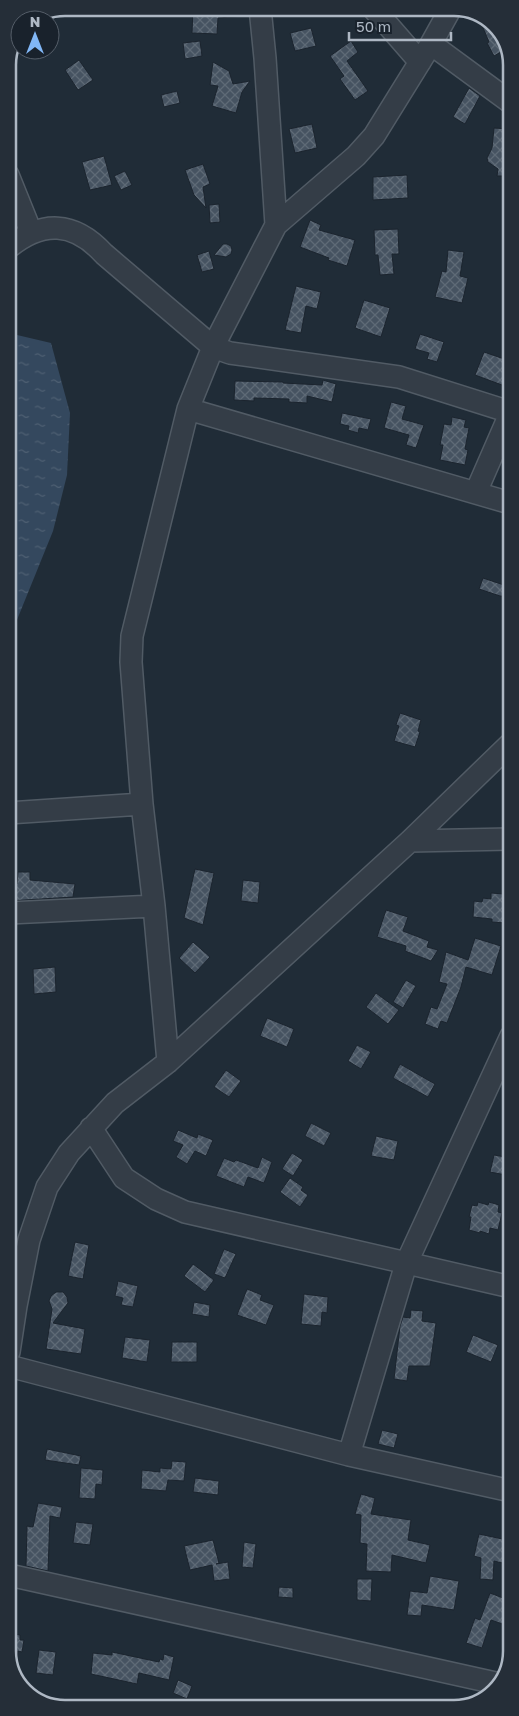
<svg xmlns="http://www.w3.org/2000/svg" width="519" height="1716" font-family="'Golos Text',sans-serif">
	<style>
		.water { fill: url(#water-ripples) }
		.building { fill: url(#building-cross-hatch); stroke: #1b242e }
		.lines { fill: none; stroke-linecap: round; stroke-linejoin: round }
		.minor-casing { stroke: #515b65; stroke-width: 24 }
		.minor { stroke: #343d47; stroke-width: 21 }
		.rim { fill: none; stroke: #aeb8c4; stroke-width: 2.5 }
	</style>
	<defs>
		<pattern id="water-ripples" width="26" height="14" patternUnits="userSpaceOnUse" patternTransform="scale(1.25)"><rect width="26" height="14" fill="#34485e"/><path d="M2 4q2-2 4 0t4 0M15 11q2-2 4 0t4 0" fill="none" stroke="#4f6073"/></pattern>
		<pattern id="building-cross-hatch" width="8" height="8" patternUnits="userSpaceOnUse" patternTransform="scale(1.25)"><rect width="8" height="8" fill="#465361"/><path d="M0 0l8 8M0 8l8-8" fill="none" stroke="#5e6a76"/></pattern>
	</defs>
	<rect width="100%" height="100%" fill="#202c37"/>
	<path class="water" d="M8,335h9l34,8 19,70 -3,62 -14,56 -45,111z"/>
	<path class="building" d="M193,8h50l1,8 -26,2 -1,16 -25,-1z
		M478,16l14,6 16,26 -14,8 -7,-13 2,-1z
		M311,28l5,18 -21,5 -5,-18z
		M200,41l2,15 -17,3 -2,-16z
		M351,41l7,11 -11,9 21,30 -13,9 -15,-21 4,-3 -14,-20z
		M79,60l14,20 -15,10 -13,-20z
		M213,62l16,9 4,13 17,-3 -8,11 -6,21 -24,-7 6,-20 -8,-1z
		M469,88l11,8 -15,28 -12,-7z
		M177,91l3,12 -16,4 -3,-12z
		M312,124l5,24 -22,5 -6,-24z
		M494,128l16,1v47h-13l1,-7 -10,-7 -1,-4 5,-10z
		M104,156l8,29 -22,5 -8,-28z
		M203,164l7,20 -7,3 3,21 -12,-13 -9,-25z
		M125,171l7,14 -11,5 -7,-14z
		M407,175l1,23 -35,2v-23z
		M219,204l1,18 -10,1 -1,-18z
		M310,220l11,5 -2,5 36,10 -8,26 -19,-6 1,-2 -29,-11z
		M398,229l1,25h-7l2,20 -14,1 -2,-20h-3l-1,-25z
		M223,244h4l4,2 1,4 -1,4 -5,3 -12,-2z
		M448,250l16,2 -4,24 8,2 -6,25 -27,-6 7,-26 4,1z
		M209,251l5,18 -12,3 -5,-17z
		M296,286l25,6 -4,17 -11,-3 -5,27 -16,-3z
		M364,300l26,8 -9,29 -26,-9z
		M420,334l24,8 -7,20 -10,-3 2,-6 -14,-4z
		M484,352l26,9v27l-35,-13z
		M323,380l13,4 -4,18 -25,-6v7l-18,-1v-3l-35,-1v3l-20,-1 1,-19 48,1v1l39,2z
		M391,402l15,4 -4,13 22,6 -8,23 -10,-3 3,-10 -25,-7z
		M342,413l29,6 -3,11 -9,-2 -1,5 -10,-3 1,-4 -9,-2z
		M452,417l14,3 -2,7 5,1 -4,21 3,1 -3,15 -25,-5 3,-15h-3l4,-21 7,1z
		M483,578l27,9v10l-10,-1 -21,-7z
		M400,713l21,7 -3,11 2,1 -5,15 -21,-6 5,-15 -3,-1z
		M195,869l19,4 -11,52 -19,-7z
		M18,872h12v8l45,4 -2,13 -64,4v-17h8z
		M243,880l17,2 -2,21 -17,-2z
		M491,893l13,1 -1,6h8l-2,21 -3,-1 -1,3 -13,-1v-3l-19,-2 1,-16 8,1 1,-4 8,1z
		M386,910l22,7 -5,14 26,10 -2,6 11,3 -7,11 -26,-10 1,-5 -29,-9z
		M475,938l26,8 -9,29 -26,-8 -5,20 -14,36 -6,-2 -3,8 -13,-5 6,-17 6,2 10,-25 -8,-2 7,-30 22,8z
		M193,942l17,15 -15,16 -16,-15z
		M55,967l1,25 -22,2 -1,-25z
		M406,980l10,6 -13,22 -10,-6z
		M376,993l23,17 -11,14 -22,-17z
		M267,1018l27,11 -7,18 -27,-11z
		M357,1045l14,7 -10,17 -13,-8z
		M400,1064l35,20 -7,13 -35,-19z
		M226,1070l15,11 -12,16 -15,-10z
		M311,1123l20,10 -7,13 -19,-10z
		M178,1130l19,8 1,-4 15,6 -7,16 -11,-5 -8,13 -11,-7 7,-12 -10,-4z
		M376,1136l22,5 -4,19 -23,-4z
		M292,1153l11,7 -10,16 -11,-7z
		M494,1155l17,3v18l-21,-4z
		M262,1157l10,5 -8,21 -16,-6 -4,10 -28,-11 8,-18 10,4 2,-2 22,8z
		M290,1178l13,9 -2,3 7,5 -8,12 -20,-15z
		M478,1202l10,3 1,-3 10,3 -1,7 4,1 -4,17 -8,-2 -1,6 -9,-3v2l-11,-3 2,-13h-2l3,-12 5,1z
		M75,1242l14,3 -6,34 -15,-3z
		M224,1249l12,5 -11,24 -11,-4z
		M193,1264l21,16 -9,12 -21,-16z
		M118,1281l20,5 -5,21 -12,-2 2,-7 -8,-2z
		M247,1289l15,6 -2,5 14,5 -8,20 -29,-10z
		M56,1292h7l4,5 1,6 -15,20 32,6 -4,25 -35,-5 6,-40 -3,-8 2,-5z
		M304,1294l24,3 -1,16 -5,-1 -1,14 -20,-2z
		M194,1302l16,3 -1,12 -17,-3z
		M411,1310l12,1 -1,10 14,2 -6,43h-21l-2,15 -13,-2 6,-53 3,-9 7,1z
		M473,1335l25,10 -7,17 -25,-10z
		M125,1337l25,3 -3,22 -25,-4z
		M172,1342h25v20h-26z
		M382,1430l16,4 -4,14 -16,-4z
		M47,1449l34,7 -2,9 -34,-5z
		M172,1461l14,1 -2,19 -16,-1 -2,11 -25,-2 1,-19 18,2v-4l11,1z
		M81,1468l22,2 -1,15 -6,-1 -1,15 -16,-1z
		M195,1478l24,3 -1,14 -25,-3z
		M361,1494l14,4 -4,16 40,6 -3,20 22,5 -4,18 -34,-8 -1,17 -25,-1 1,-27 -7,-1 1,-28 -6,-1z
		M38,1503l24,4 -2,11 -10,-2 -2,55 -22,-5 1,-40 6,1z
		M76,1522l17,2 -3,21 -17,-2z
		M479,1534l28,6 -5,23 -8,-2 -1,19 -13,-1 1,-21 -7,-2z
		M213,1540l6,23 -3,1 12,-2 2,17 -16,2 -2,-16 -22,5 -6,-24z
		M244,1542l12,2 -3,24 -11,-1z
		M430,1576l29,5 -5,29 -32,-5 -1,11 -14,-1 3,-24 17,2z
		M357,1579h15l-1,22 -14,-1z
		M279,1587l14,1v10l-15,-1z
		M490,1593l21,8v5l-6,19 -14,-5 -9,28 -16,-5 9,-25 5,2z
		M9,1633l11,2v5h4l-2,12 -4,-1 -2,15h-7z
		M39,1650l17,2 -3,23 -17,-2z
		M112,1652l47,10 1,-3 3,1 1,-6 10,3 -5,23 -30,-7 -2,11 -46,-10 2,-21 19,2z
		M178,1680l14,6 -5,13 -14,-6z"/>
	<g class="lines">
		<g class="minor-casing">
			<path id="minor" d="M373,8l47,54
				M431,44l79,58
				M8,175l23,57
				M276,225l80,-69 18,-20 57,-92 20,-36
				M8,248c34,-28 66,-27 96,6l109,93 17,6 169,24 111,35
				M188,409l322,94
				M476,492l34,-78
				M8,813l134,-9
				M410,841l101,-2
				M9,913l145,-7
				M168,1062l-14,-156 -12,-102 -11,-142 1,-26 56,-227 25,-62 63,-122 -11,-167 -5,-50
				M91,1128l33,50 32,21 29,13 326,75
				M9,1352l7,-46 13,-66 18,-53 22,-34 46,-50 53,-41 242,-221 100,-97
				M9,1366l340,89 162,36
				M349,1455l57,-191 105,-228
				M9,1575l491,109"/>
		</g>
		<use href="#minor" class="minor"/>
	</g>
	<path d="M0 0H519V1716H0ZM65 16H454A49 49 0 0 1 503 65V1651A49 49 0 0 1 454 1700H65A49 49 0 0 1 16 1651V65A49 49 0 0 1 65 16Z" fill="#252e38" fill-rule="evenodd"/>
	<path class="rim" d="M65 16H454A49 49 0 0 1 503 65V1651A49 49 0 0 1 454 1700H65A49 49 0 0 1 16 1651V65A49 49 0 0 1 65 16Z"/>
	<g transform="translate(35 35)"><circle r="24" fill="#19222c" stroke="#555e69"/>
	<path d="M0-4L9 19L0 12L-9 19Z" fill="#81b7f6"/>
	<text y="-8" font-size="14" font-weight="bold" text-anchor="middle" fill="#aeb8c4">N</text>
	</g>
	<path d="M349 32v8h102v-8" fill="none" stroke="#aeb8c4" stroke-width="2.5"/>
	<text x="356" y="32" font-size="15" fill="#aeb8c4" stroke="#19222c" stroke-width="4" paint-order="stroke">50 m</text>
</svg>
